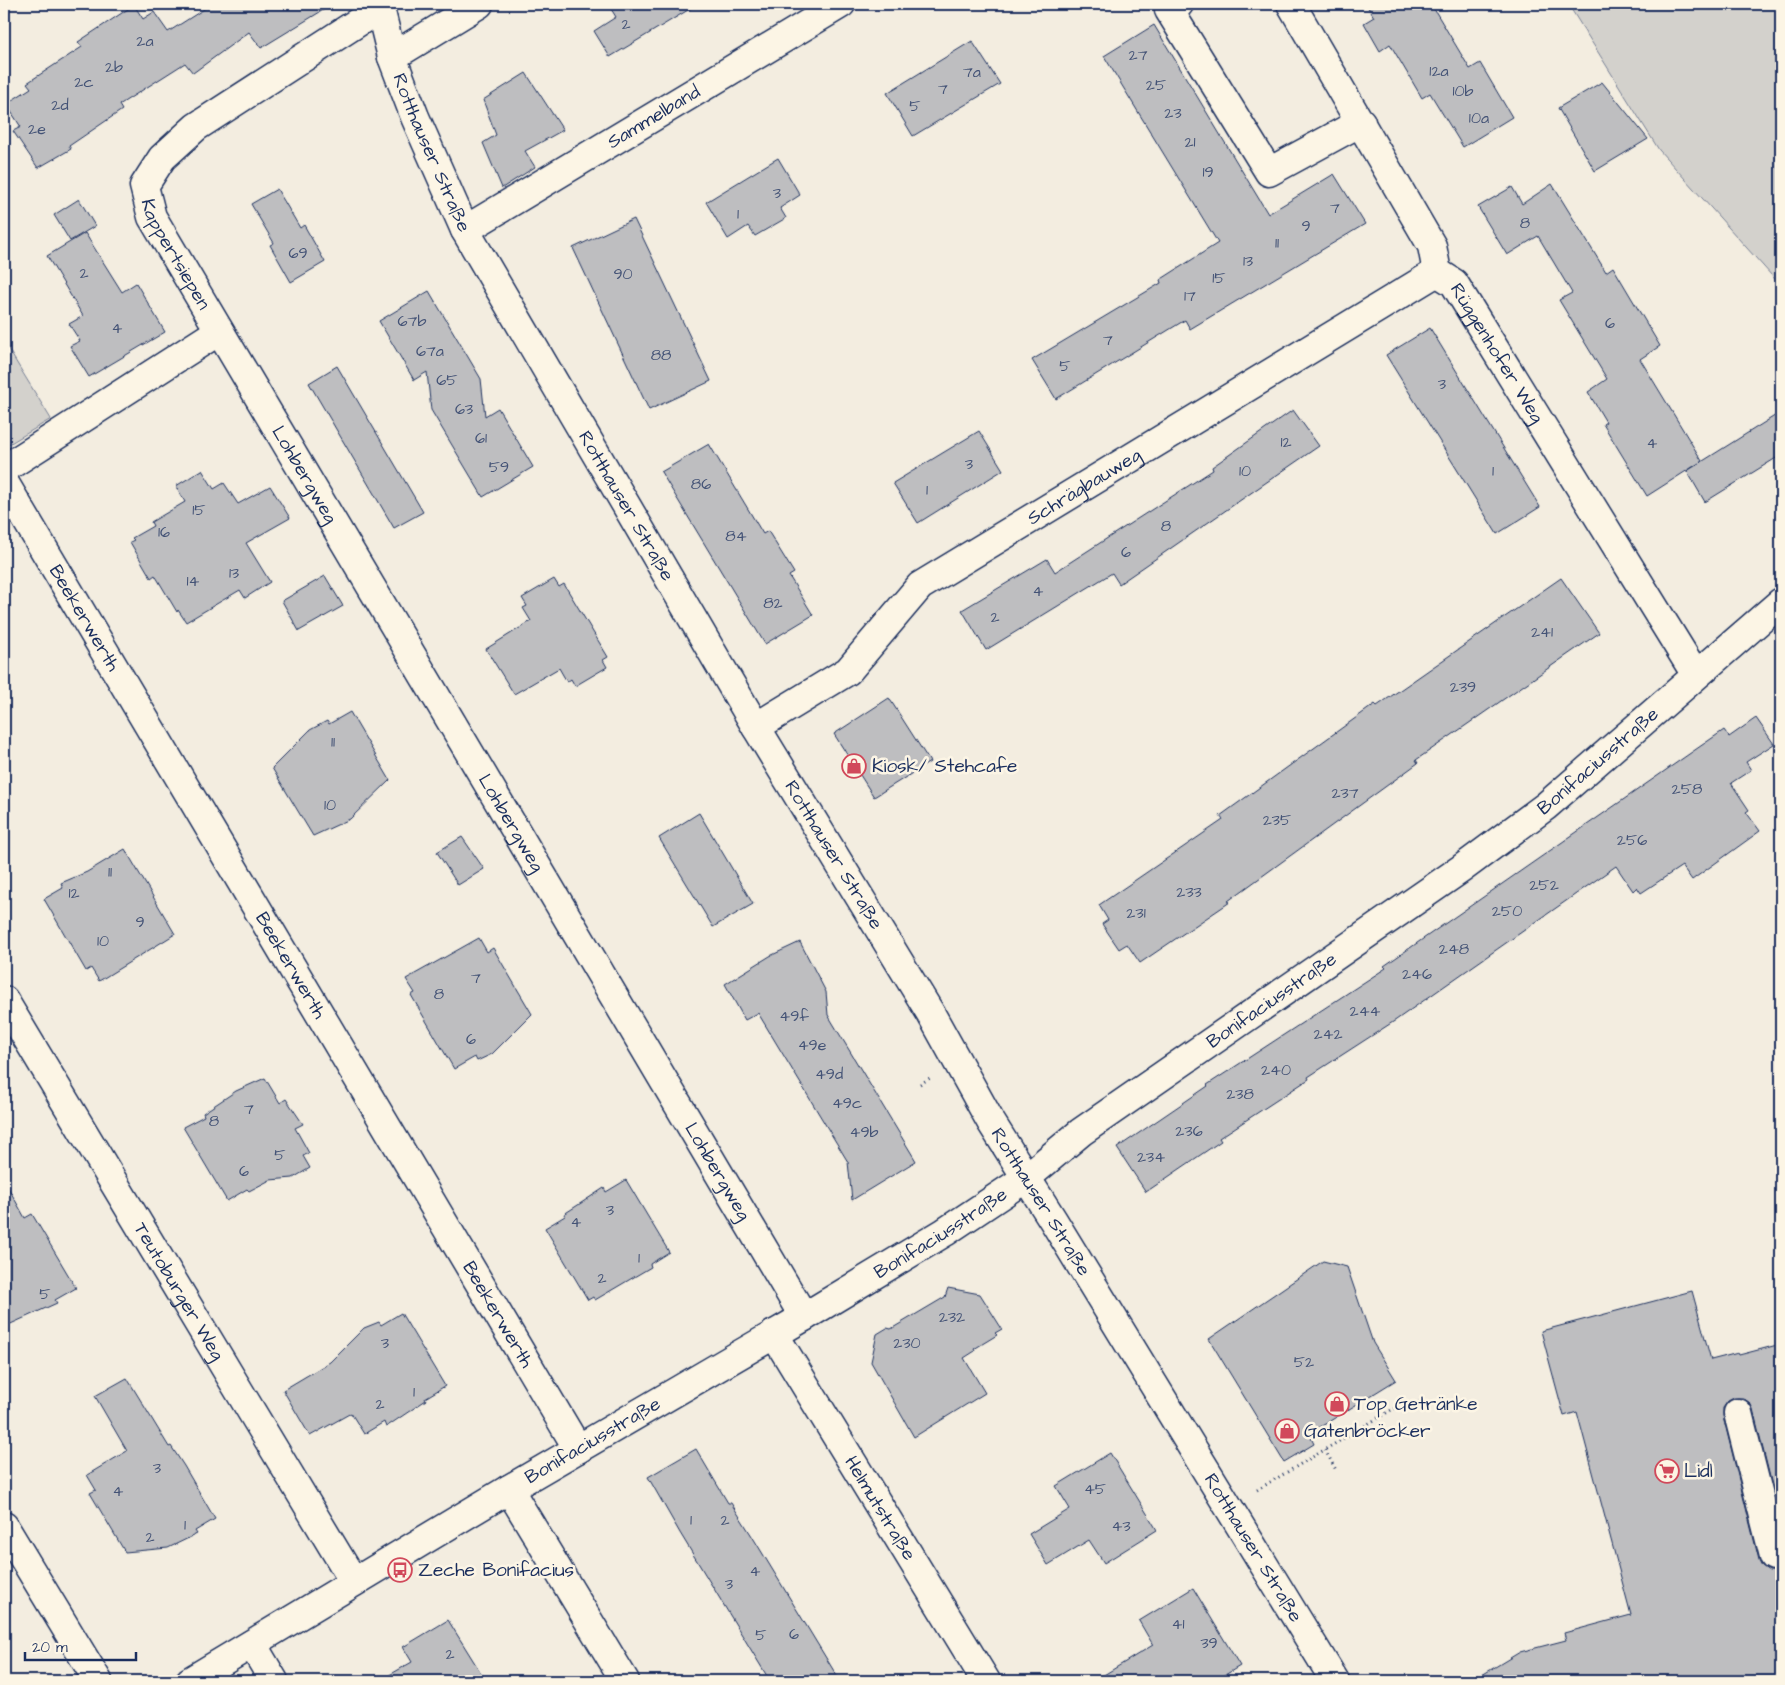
<svg xmlns="http://www.w3.org/2000/svg" width="1785" height="1685" font-family="'Architects Daughter',sans-serif">
	<style>
		.green { fill: #d3d1cc; stroke: #778095 }
		.building { fill: #bebec0; stroke: #1b2f5e }
		.lines { fill: none; stroke-linecap: round; stroke-linejoin: round }
		.minor-casing { stroke: #1b2f5e; stroke-width: 31 }
		.major-casing { stroke: #1b2f5e; stroke-width: 31 }
		.path { stroke: #1b2f5e; stroke-width: 3; stroke-dasharray: 1 4; stroke-linecap: butt }
		.minor { stroke: #fcf5e5; stroke-width: 28 }
		.major { stroke: #fcf5e5; stroke-width: 28 }
		.labels { text-anchor: middle; dominant-baseline: central; stroke-width: 5; stroke-linejoin: round; paint-order: stroke }
		.number-label { font-size: 16px; fill: #445376 }
		.street-label { font-size: 19px; fill: #1b2f5e; stroke: #fcf5e5 }
		.poi-label { font-size: 19px; fill: #1b2f5e; stroke: #fcf5e5; text-anchor: start }
	</style>
	<rect width="100%" height="100%" fill="#f3ede0"/>
	<filter id="ink" filterUnits="userSpaceOnUse"><feTurbulence type="fractalNoise" baseFrequency=".02" numOctaves="2"/><feDisplacementMap in="SourceGraphic" scale="10" xChannelSelector="R" yChannelSelector="G"/><feConvolveMatrix kernelMatrix="1 2 1 2 8 2 1 2 1" color-interpolation-filters="sRGB"/></filter>
	<g filter="url(#ink)">
		<path class="green" d="M1568,4h213v282l-122,-136z
			M4,342l47,77 -47,28z"/>
		<path class="building" d="M212,4h121l-72,44 -12,-16 -56,41 -8,-10 -66,42 3,5 -53,36 2,3 -33,19 -25,-37 8,-4 -15,-23 25,-16 -4,-5 55,-36 -4,-5 56,-37 9,14 11,-7 14,20z
			M608,4h90l-88,53 -16,-26 22,-14z
			M1366,4h65l39,65 10,-6 32,54 -49,30 -33,-54 -8,5 -32,-54 -10,7 -16,-28 10,-6z
			M1154,25l114,189 66,-40 31,50 -175,105 -5,-9 -129,79 -24,-39 129,-77 -1,-3 58,-37 -114,-187z
			M972,41l28,43 -87,52 -26,-43z
			M526,73l37,57 -38,21 10,16 -33,21 -19,-45 13,-8 -13,-35z
			M1602,82l46,57 -53,32 -37,-63z
			M778,158l22,37 -20,13 6,10 -31,18 -7,-10 -20,13 -22,-37z
			M1552,184l54,88 7,-5 47,79 -20,13 62,102 -55,35 -44,-72 3,-2 -18,-30 19,-13 -48,-79 13,-7 -34,-57 -31,19 -29,-48 34,-20 10,17z
			M277,189l23,39 4,-3 21,37 -34,20 -21,-37 4,-2 -23,-39z
			M79,199l16,27 -25,15 -16,-26z
			M634,219l77,162 -62,29 -76,-162z
			M85,233l37,59 14,-9 29,49 -76,45 -19,-31 10,-5 -11,-17 14,-8 -36,-60z
			M429,291l52,88 4,37 13,-8 35,59 -50,30 -52,-87 -4,-38 -13,8 -35,-59z
			M1430,328l110,179 -43,27 -111,-179z
			M337,366l86,146 -29,16 -85,-145z
			M1293,410l26,36 -200,138 -7,-11 -126,77 -24,-40 85,-51 8,13 158,-102 -1,-3z
			M1781,412v43l-76,47 -18,-31z
			M979,431l24,39 -85,53 -25,-40z
			M709,444l54,90 5,-3 26,42 -5,3 24,39 -48,29 -104,-172z
			M202,470l12,19 10,-6 14,21 32,-18 20,32 -44,25 24,39 -25,16 -5,-8 -54,32 -8,-12 -1,2 -22,-37 -4,3 -21,-36 4,-2 -2,-2 21,-12 -2,-4 34,-20 -9,-16z
			M325,576l18,30 -44,25 -17,-30z
			M1561,578l38,55 -183,127 2,3 -190,138 2,1 -90,61 -13,-19 -8,5 -17,-25 6,-4 -9,-15 124,-85 -3,-4 155,-112 2,2z
			M554,579l5,8 5,-3 44,73 -5,3 4,7 -32,19 -4,-7 -4,3 -8,-14 -45,26 -28,-45 45,-28 -8,-13 4,-2 -5,-8z
			M889,698l41,64 -56,35 -40,-63z
			M350,712l40,68 -40,39 -37,17 -41,-68 38,-38 17,-9 2,3z
			M1756,718l18,26 -28,18 5,8 -20,13 18,27 -3,2 14,19 -68,49 -10,-14 -41,27 -4,-6 -4,4 -17,-25 -220,154 -88,57 1,2 -90,59 2,3 -75,51 -29,-44 91,-62 -1,-1 179,-117 -2,-2 308,-214 32,-22 5,7z
			M699,813l54,91 -40,23 -54,-89z
			M462,837l22,32 -26,16 -21,-33z
			M125,849l50,85 -76,47 -8,-13 -5,3 -42,-72 19,-11 -2,-5 26,-11z
			M479,938l8,14 6,-4 39,66 -40,40 -15,7 -2,-4 -21,12 -43,-74 4,-2 -9,-14z
			M800,942l26,50 2,23 88,146 -64,39 -4,-38 -90,-149 -13,7 -20,-36 45,-28z
			M265,1078l15,25 6,-4 17,25 -8,4 14,25 -6,3 7,12 -17,10 -23,2 -21,11 -2,-2 -20,12 -44,-74 21,-11 -1,-3 33,-22z
			M4,1180l21,38 7,-4 44,74 -21,12 2,3 -53,24z
			M626,1180l43,72 -19,12 1,3 -56,33 -2,-3 -5,3 -43,-72 20,-12 -1,-2 11,-7 29,-19 2,4z
			M1323,1261l24,6 26,76 23,37 -87,54 5,10 -30,18 -75,-123z
			M948,1288l32,6 22,35 -7,4 2,2 -23,14 1,2 -11,7 21,35 -71,44 -43,-75 6,-28 10,-6 4,1 54,-32z
			M1692,1291l19,69 27,-7 1,2 42,-11v177l-28,-112 -3,-6 -7,-5h-9l-6,3 -5,7v8l36,144 3,6 7,5h8l4,-2v112h-309l48,-29 46,-12 -2,-7 67,-18 -54,-203 -13,4 -23,-85z
			M401,1313l44,73 -20,12 1,2 -40,27 -2,-5 -20,12 -13,-21 -41,23 -27,-46 47,-28 34,-34 15,-6 2,3z
			M127,1378l42,69 2,-1 13,20 31,53 -20,12 2,3 -29,14 -43,4 -35,-59 6,-3 -9,-15 40,-24 -32,-55z
			M696,1449l32,54h3l21,33 88,145h-70l-90,-148 -32,-56z
			M1110,1453l47,77 -53,33 -15,-23 -41,25 -19,-31 41,-25 -14,-23z
			M1193,1588l47,78 -25,15h-121l59,-36 -14,-24z
			M448,1620l38,61h-107l33,-19 -9,-15z"/>
		<g class="lines">
			<g class="minor-casing">
				<g id="minor">
					<path d="M1179,4l-10,6 100,162 92,-50"/>
					<path id="s1" d="M1291,4l141,242 5,26 17,11 242,392"/>
					<path id="s2" d="M380,8l-184,119 -34,31 -18,28 8,31 652,1100"/>
					<path d="M392,57l87,-53"/>
					<path id="s3" d="M465,230l376,-226"/>
					<path d="M4,469l215,-138"/>
					<path id="s4" d="M4,482l574,967"/>
					<path id="s5" d="M756,727l92,-56 72,-85 517,-314"/>
					<path id="s6" d="M4,1000l350,582"/>
					<path id="s7" d="M774,1334l212,347"/>
					<path d="M1738,1413l36,143"/>
					<path d="M509,1489l116,192"/>
					<path d="M4,1526l94,155"/>
					<path d="M252,1644l22,37"/>
					<path id="s8" d="M190,1681l319,-192 295,-172 141,-85 81,-54 55,-46 380,-263 85,-63 235,-204"/>
				</g>
			</g>
			<g class="major-casing">
				<g id="major">
					<path id="s9" d="M379,4l13,53 23,60 50,113 291,497 175,287 60,108 62,98 282,461"/>
				</g>
			</g>
			<path class="path" d="M920,1084l10,-6
				M1325,1450l11,20
				M1257,1490l136,-81 30,-8"/>
			<use href="#minor" class="minor"/>
			<use href="#major" class="major"/>
		</g>
	</g>
	<defs>
		<g id="shop-ring" transform="scale(1.25)"><circle r="9.5" fill="#fcf5e5" stroke="#d1495b" stroke-width="1.5"/><path d="M-5-2.5h2.3a2.7 3.5 0 0 1 5.4 0H5L5.5 6h-11ZM-1.5-2.5h3a1.5 2.3 0 0 0-3 0Z" fill="#d1495b"/></g>
		<g id="supermarket-ring" transform="scale(1.25)"><circle r="9.5" fill="#fcf5e5" stroke="#d1495b" stroke-width="1.5"/><path d="M-6-5.5h2.5l.6 2H6L4.5 2H-2.5L-4.4-4H-6ZM-1.5 3.2a1.3 1.3 0 1 0 .1 0ZM3 3.2a1.3 1.3 0 1 0 .1 0Z" fill="#d1495b"/></g>
		<g id="bus-ring" transform="scale(1.25)"><circle r="9.5" fill="#fcf5e5" stroke="#d1495b" stroke-width="1.5"/><path d="M-5-6H5V4H4V6H2V4H-2V6H-4V4H-5ZM-3.5-4V0h7V-4ZM-3.5 1.2v1.5H-2V1.2ZM2 1.2v1.5H3.5V1.2Z" fill="#d1495b"/></g>
	</defs>
	<g fill-rule="evenodd">
		<use href="#shop-ring" x="854" y="766"/>
		<use href="#shop-ring" x="1337" y="1404"/>
		<use href="#shop-ring" x="1287" y="1431"/>
		<use href="#supermarket-ring" x="1667" y="1471"/>
		<use href="#bus-ring" x="400" y="1570"/>
	</g>
	<g class="labels">
		<g class="number-label">
			<text x="626" y="24">2</text>
			<text x="145" y="41">2a</text>
			<text x="1138" y="55">27</text>
			<text x="114" y="67">2b</text>
			<text x="1439" y="71">12a</text>
			<text x="972" y="72">7a</text>
			<text x="84" y="82">2c</text>
			<text x="1156" y="85">25</text>
			<text x="943" y="89">7</text>
			<text x="1463" y="91">10b</text>
			<text x="60" y="105">2d</text>
			<text x="915" y="106">5</text>
			<text x="1173" y="113">23</text>
			<text x="1479" y="118">10a</text>
			<text x="37" y="129">2e</text>
			<text x="1190" y="142">21</text>
			<text x="1208" y="172">19</text>
			<text x="777" y="193">3</text>
			<text x="1335" y="208">7</text>
			<text x="738" y="214">1</text>
			<text x="1525" y="223">8</text>
			<text x="1306" y="226">9</text>
			<text x="1277" y="243">11</text>
			<text x="298" y="253">69</text>
			<text x="1248" y="261">13</text>
			<text x="84" y="273">2</text>
			<text x="623" y="274">90</text>
			<text x="1219" y="278">15</text>
			<text x="1190" y="296">17</text>
			<text x="412" y="321">67b</text>
			<text x="1610" y="323">6</text>
			<text x="117" y="328">4</text>
			<text x="1108" y="340">7</text>
			<text x="430" y="351">67a</text>
			<text x="661" y="355">88</text>
			<text x="1065" y="366">5</text>
			<text x="447" y="380">65</text>
			<text x="1442" y="384">3</text>
			<text x="464" y="409">63</text>
			<text x="481" y="438">61</text>
			<text x="1286" y="442">12</text>
			<text x="1652" y="443">4</text>
			<text x="969" y="464">3</text>
			<text x="499" y="467">59</text>
			<text x="1245" y="471">10</text>
			<text x="1493" y="471">1</text>
			<text x="701" y="484">86</text>
			<text x="927" y="490">1</text>
			<text x="199" y="510">15</text>
			<text x="1166" y="526">8</text>
			<text x="164" y="532">16</text>
			<text x="736" y="536">84</text>
			<text x="1126" y="552">6</text>
			<text x="234" y="573">13</text>
			<text x="193" y="581">14</text>
			<text x="1038" y="591">4</text>
			<text x="773" y="603">82</text>
			<text x="995" y="617">2</text>
			<text x="1542" y="632">241</text>
			<text x="1463" y="687">239</text>
			<text x="333" y="742">11</text>
			<text x="1687" y="789">258</text>
			<text x="1345" y="793">237</text>
			<text x="330" y="805">10</text>
			<text x="1277" y="820">235</text>
			<text x="1632" y="840">256</text>
			<text x="110" y="872">11</text>
			<text x="1544" y="885">252</text>
			<text x="1189" y="892">233</text>
			<text x="74" y="893">12</text>
			<text x="1507" y="911">250</text>
			<text x="1136" y="913">231</text>
			<text x="140" y="922">9</text>
			<text x="103" y="941">10</text>
			<text x="1454" y="949">248</text>
			<text x="1417" y="974">246</text>
			<text x="476" y="978">7</text>
			<text x="439" y="994">8</text>
			<text x="1365" y="1011">244</text>
			<text x="794" y="1016">49f</text>
			<text x="1328" y="1034">242</text>
			<text x="471" y="1039">6</text>
			<text x="812" y="1045">49e</text>
			<text x="1276" y="1070">240</text>
			<text x="829" y="1074">49d</text>
			<text x="1240" y="1094">238</text>
			<text x="847" y="1103">49c</text>
			<text x="249" y="1109">7</text>
			<text x="214" y="1121">8</text>
			<text x="1189" y="1131">236</text>
			<text x="864" y="1132">49b</text>
			<text x="280" y="1155">5</text>
			<text x="1151" y="1157">234</text>
			<text x="244" y="1171">6</text>
			<text x="610" y="1210">3</text>
			<text x="576" y="1222">4</text>
			<text x="639" y="1258">1</text>
			<text x="602" y="1278">2</text>
			<text x="45" y="1294">5</text>
			<text x="952" y="1317">232</text>
			<text x="385" y="1343">3</text>
			<text x="907" y="1343">230</text>
			<text x="1304" y="1362">52</text>
			<text x="414" y="1392">1</text>
			<text x="380" y="1404">2</text>
			<text x="157" y="1468">3</text>
			<text x="1095" y="1489">45</text>
			<text x="118" y="1491">4</text>
			<text x="691" y="1520">1</text>
			<text x="725" y="1520">2</text>
			<text x="185" y="1525">1</text>
			<text x="1121" y="1526">43</text>
			<text x="150" y="1537">2</text>
			<text x="755" y="1571">4</text>
			<text x="729" y="1584">3</text>
			<text x="1178" y="1624">41</text>
			<text x="794" y="1634">6</text>
			<text x="761" y="1635">5</text>
			<text x="1209" y="1643">39</text>
			<text x="450" y="1654">2</text>
		</g>
		<g class="street-label">
			<text stroke="none"><textPath href="#s3" startOffset="220">Sammelband</textPath></text>
			<text stroke="none"><textPath href="#s9" startOffset="158">Rotthauser Straße</textPath></text>
			<text stroke="none"><textPath href="#s2" startOffset="374">Kappertsiepen</textPath></text>
			<text stroke="none"><textPath href="#s1" startOffset="409">Rüggenhofer Weg</textPath></text>
			<text stroke="none"><textPath href="#s2" startOffset="630">Lohbergweg</textPath></text>
			<text stroke="none"><textPath href="#s5" startOffset="411">Schrägbauweg</textPath></text>
			<text stroke="none"><textPath href="#s9" startOffset="562">Rotthauser Straße</textPath></text>
			<text stroke="none"><textPath href="#s4" startOffset="158">Beekerwerth</textPath></text>
			<text stroke="none"><textPath href="#s8" startOffset="1684">Bonifaciusstraße</textPath></text>
			<text stroke="none"><textPath href="#s2" startOffset="1035">Lohbergweg</textPath></text>
			<text stroke="none"><textPath href="#s9" startOffset="968">Rotthauser Straße</textPath></text>
			<text stroke="none"><textPath href="#s4" startOffset="562">Beekerwerth</textPath></text>
			<text stroke="none"><textPath href="#s8" startOffset="1279">Bonifaciusstraße</textPath></text>
			<text stroke="none"><textPath href="#s2" startOffset="1440">Lohbergweg</textPath></text>
			<text stroke="none"><textPath href="#s9" startOffset="1372">Rotthauser Straße</textPath></text>
			<text stroke="none"><textPath href="#s8" startOffset="874">Bonifaciusstraße</textPath></text>
			<text stroke="none"><textPath href="#s6" startOffset="340">Teutoburger Weg</textPath></text>
			<text stroke="none"><textPath href="#s4" startOffset="968">Beekerwerth</textPath></text>
			<text stroke="none"><textPath href="#s8" startOffset="469">Bonifaciusstraße</textPath></text>
			<text stroke="none"><textPath href="#s7" startOffset="204">Helmutstraße</textPath></text>
			<text stroke="none"><textPath href="#s9" startOffset="1778">Rotthauser Straße</textPath></text>
		</g>
		<g class="poi-label">
			<text x="872" y="766">Kiosk/ Stehcafe</text>
			<text x="1354" y="1404">Top Getränke</text>
			<text x="1304" y="1431">Gatenbröcker</text>
			<text x="1684" y="1471">Lidl</text>
			<text x="418" y="1570">Zeche Bonifacius</text>
		</g>
	</g>
	<rect width="1785" height="1685" fill="none" stroke="#fcf5e5" stroke-width="20"/>
	<rect x="10" y="10" width="1765" height="1665" fill="none" stroke="#1b2f5e" stroke-width="2" filter="url(#ink)"/>
	<path d="M25 1652v8h111v-8" fill="none" stroke="#1b2f5e" stroke-width="2.5"/>
	<text x="32" y="1652" font-size="15" fill="#1b2f5e" stroke="#fcf5e5" stroke-width="4" paint-order="stroke">20 m</text>
</svg>
